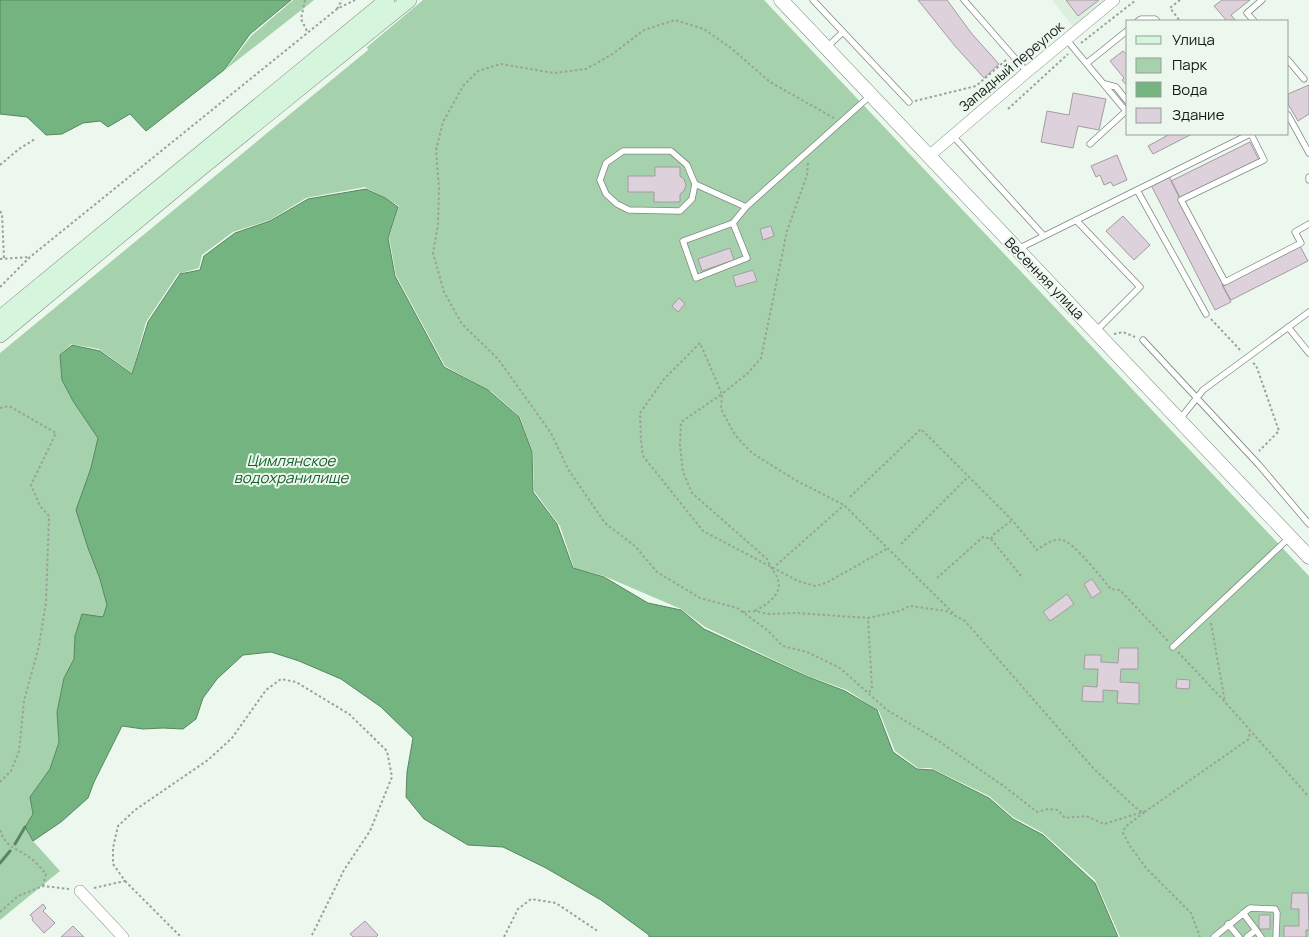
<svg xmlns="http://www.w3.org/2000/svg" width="1309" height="937" font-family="Manrope,sans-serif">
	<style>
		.built { fill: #ddefdf }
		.green { fill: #a5d2ac }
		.water { fill: #74b480; stroke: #588660 }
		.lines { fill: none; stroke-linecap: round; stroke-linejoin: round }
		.stream { stroke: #588660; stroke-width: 3 }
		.building { fill: #ddd1db; stroke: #a59aa3 }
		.service-casing { stroke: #7f8a80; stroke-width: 7 }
		.minor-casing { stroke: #7f8a80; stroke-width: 12 }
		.tertiary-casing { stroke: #7f8a80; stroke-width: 15 }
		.secondary-casing { stroke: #7f8a80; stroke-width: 16 }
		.path { stroke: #99a29a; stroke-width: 2; stroke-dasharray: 2.5 2.5; stroke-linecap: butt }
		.service { stroke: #fff; stroke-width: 5.5 }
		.minor { stroke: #fff; stroke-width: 11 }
		.tertiary { stroke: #fff; stroke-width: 14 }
		.secondary { stroke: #d5f5dc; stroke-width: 15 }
		.labels { text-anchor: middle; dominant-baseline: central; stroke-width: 4; stroke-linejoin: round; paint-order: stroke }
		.street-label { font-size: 14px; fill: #151916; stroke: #ecf8ed }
		.water-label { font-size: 15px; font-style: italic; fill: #195f2e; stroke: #ecf8ed }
	</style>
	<rect width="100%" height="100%" fill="#ecf8ed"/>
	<path class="built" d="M1052,0h57l-35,28z"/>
	<path class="green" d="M293,0h21l-89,70 26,-34z
		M423,0h341l545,576v361h-189l-25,-57 -52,-47 -30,-16 -24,-21 -58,-28h-13l-23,-17 -16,-40 -32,-21 -37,-13 -105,-50 -24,-18 -77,-33 -30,-8 -14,-42 -26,-35 -1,-38 -13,-36 -28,-25 -47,-26 -49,-91 -7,-38 10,-31 -34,-19 -59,11 -36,22 -37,12 -31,23 -3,13 -21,6 -32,48 -14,51 -33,-24 -28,-5 -11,11 2,25 11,21 25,37 -7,30 -14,42 11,38 12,31 7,26 -4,12 -21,-2 -7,21 -1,23 -10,19 -7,34 2,29 -9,28 -20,28 3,17 -8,14 8,13 27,30 -60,49v-567l368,-303 -1,-3z"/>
	<path class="water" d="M0,0h291l-41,34 -26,36 -78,61 -16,-17 -22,13 -8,-6 -17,2 -21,11 -16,1 -19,-18 -27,-3z
		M366,189l19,9 13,9 -10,31 7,38 49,91 44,23 31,27 13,35 1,40 24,32 16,44 31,9 44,26 33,7 23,19 104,48 37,14 32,19 16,42 24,17 16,1 56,28 24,21 30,16 52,48 23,54h-469v-2l-48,-35 -55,-32 -43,-21 -35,-2 -44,-26 -18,-22 1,-25 6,-34 -32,-31 -40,-28 -42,-18 -28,-9 -28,3 -26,24 -14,19 -7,21 -13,10 -20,-1 -20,1 -21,-3 -28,56 -6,16 -27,24 -28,19 -8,-14 8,-13 -3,-17 20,-28 9,-27 -2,-30 7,-34 10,-19 1,-23 7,-22 21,3 4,-12 -7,-26 -12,-31 -12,-38 15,-42 7,-30 -25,-37 -11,-21 -2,-25 12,-10 28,6 32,23 16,-52 32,-48 20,-4 4,-14 31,-23 35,-12 38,-22z"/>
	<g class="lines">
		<path class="stream" d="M15,844l10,-17
			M0,863l10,-12"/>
	</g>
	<path class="building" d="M918,0h29l25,34 27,30 -15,14 -29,-32z
		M1066,0h33l-21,16z
		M1222,0h28l-19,15 5,6h-9l-13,-15z
		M1123,51l3,3 2,-2v35l-6,-7 2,-2 -14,-17z
		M1309,85v29l-11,7 -10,-17v-10z
		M1073,93l33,6 -7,31 -21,-4 -5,22 -32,-6 6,-31 22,4z
		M1170,134h22l-39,20 -5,-8z
		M1250,142l9,18 -79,39 -9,-18z
		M1117,155l10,25 -14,6 -2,-4 -7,3 -4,-10 -4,2 -5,-11z
		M655,167h25v9l4,3 2,6 -2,6 -4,3v8h-26v-10h-26v-16h27z
		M1169,176l55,108 -2,1 9,17 -16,8 -64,-125z
		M1123,216l27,29 -16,15 -28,-29z
		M771,226l3,10 -11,4 -3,-11z
		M1300,246l8,15 -77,39 -8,-14z
		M730,248l4,12 -32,11 -4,-12z
		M753,270l4,11 -21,6 -3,-11z
		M679,298l6,6 -7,8 -6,-6z
		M1092,579l9,13 -9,6 -8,-14z
		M1067,594l7,10 -24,17 -7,-9z
		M1119,648h19v21h-17l-1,13 19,1v21l-22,-1 1,-12 -15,-1v12l-21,-1 1,-15 14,1 1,-18h-14l1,-14h16v7l17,1z
		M1177,679l13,1 -1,9 -13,-1z
		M1292,893h16l1,37h-3v7h-22v-11h15v-17h-8z
		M43,904l3,4 -3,3 12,12 -11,10 -12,-13 1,-2 -3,-3z
		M1259,915h11v14h-11z
		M365,921l13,14 -2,2h-23l-3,-3z
		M73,926l11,11h-23z"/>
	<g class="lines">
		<g class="service-casing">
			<path id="service" d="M813,0l96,102
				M964,0l63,72
				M1138,21l3,-2h14l2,2
				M1254,21l-7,-8 15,-13
				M1066,39l60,72 -36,33
				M826,48l17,-16
				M1288,60l16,19
				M1087,63l41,-33
				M1105,84l11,3 12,15
				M1288,115l21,38
				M1251,134l13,26 -83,40 44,82 76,-39 -6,-11 14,-8
				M953,136l91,100
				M1309,177v3
				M695,184l-3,15 -12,12 -51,-1 -12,-6 -11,-10 -6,-14 6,-17 17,-12h48l16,14 8,19 51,23 125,-112
				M1137,190l69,124
				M1076,220l64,67 -44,44
				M733,223l-50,18 13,37 51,-20 -14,-35 13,-16
				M1018,249l232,-115
				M1288,327l21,26
				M1143,340l116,125 50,59
				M1180,419l23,-29 106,-78
				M1173,647l117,-110
				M1243,913l13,17
				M1228,924l11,13
				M1214,937l36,-29 25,1 2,4 -1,24
				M1247,937l9,-7 5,7"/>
		</g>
		<g class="minor-casing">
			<path id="minor" d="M929,156l98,-84 87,-72
				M80,891l43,46"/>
		</g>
		<g class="tertiary-casing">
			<path id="tertiary" d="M781,0l528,557"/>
		</g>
		<g class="secondary-casing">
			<path id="secondary" d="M0,318l387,-318
				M0,335l200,-166 209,-169"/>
		</g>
		<path class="path" d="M305,0l-4,19 7,14
			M1180,0l-10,8 10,13
			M337,9l5,-9
			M1081,43l55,-43
			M915,101l61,-15 30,-26
			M1008,109l60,-55
			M834,118l-64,-36 -39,-34 -27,-19 -29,-9 -31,10 -33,25 -25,14 -32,4 -53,-9 -23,7 -15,15 -20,36 -7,28 3,39 -1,35 -5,29 11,39 18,32 36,35 53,74 17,36 37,54 30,23 22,26 43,26 37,10 29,21 17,17 24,6 33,16 47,42 53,32 65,45 32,25 11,-3 10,1 7,8 21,-2 18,8 42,-13 -21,16 -2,6 7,13 16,22 45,45 9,24
			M808,163l-1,12 -20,56 -26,127 -13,15 -26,21 -22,-51 -36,36 -24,34 1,27 2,16 60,75 95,50 17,5 11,-3 62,-35
			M0,165l19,-16 16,-10
			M0,211l2,3 2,45
			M0,259l30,-2
			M0,287l30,-30 307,-248 18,-9
			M1211,319l31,33
			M1114,334l9,-2 12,5
			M1253,363l3,2 23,66 -20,20
			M0,408l9,-2 47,27 -25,52 9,21 9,10 -3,86 -7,44 -15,55 -5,50 -8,20 -11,11
			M850,497l71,-68 91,91 25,30c7,-5 16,-12 25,-10 11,1 40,39 49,49l9,1 48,51
			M991,539l2,-4 18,-14
			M901,544l67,-67
			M772,569l-5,-10 -75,-66 -9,-21 -3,-26 1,-24 41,-28 -1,15 14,26 17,18 45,28 47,24 109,108
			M937,578l46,-41 8,2 30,37
			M755,611c18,-10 33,-22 17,-42l72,-64
			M743,612l12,-1 14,3 27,-1 72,5
			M1211,623l14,79
			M1178,652l47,50 84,95
			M869,692l3,-3 -4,-71 31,-7 11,-5 36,5 19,10 129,148 42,39 6,4 4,-1 103,-72 1,-9
			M0,830c6,18 15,17 29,27 6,4 12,11 17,17l-3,12
			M125,881l56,56
			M94,888l31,-7 -12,-17v-16l5,-22 17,-16 73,-50 24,-22 34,-48 15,-11 15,3 53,32 38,37 5,26 -22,54 -26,39 -33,67
			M0,912l18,-16 25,-10 26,3
			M504,937l14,-28 13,-10 25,4 43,29"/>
		<use href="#service" class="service"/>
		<use href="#minor" class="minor"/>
		<use href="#tertiary" class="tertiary"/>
		<use href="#secondary" class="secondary"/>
	</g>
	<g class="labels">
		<g class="street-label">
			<text transform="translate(1011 66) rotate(-40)">Западный переулок</text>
			<text transform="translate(1045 278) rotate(46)">Весенняя улица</text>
		</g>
		<g class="water-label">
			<text x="291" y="460">Цимлянское<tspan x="291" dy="17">водохранилище</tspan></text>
		</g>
	</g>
	<rect x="1126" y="20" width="162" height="115" fill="#ecf8ed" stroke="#969f97"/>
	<rect x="1136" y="36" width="25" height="8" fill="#d5f5dc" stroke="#969f97"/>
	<text x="1172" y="45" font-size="15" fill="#151916">Улица</text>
	<rect x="1136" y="58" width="25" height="15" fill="#a5d2ac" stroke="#969f97"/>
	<text x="1172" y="70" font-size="15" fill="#151916">Парк</text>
	<rect x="1136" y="82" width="25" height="15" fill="#74b480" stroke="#969f97"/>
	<text x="1172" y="95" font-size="15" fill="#151916">Вода</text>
	<rect x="1136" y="108" width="25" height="15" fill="#ddd1db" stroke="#969f97"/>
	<text x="1172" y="120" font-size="15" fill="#151916">Здание</text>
</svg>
